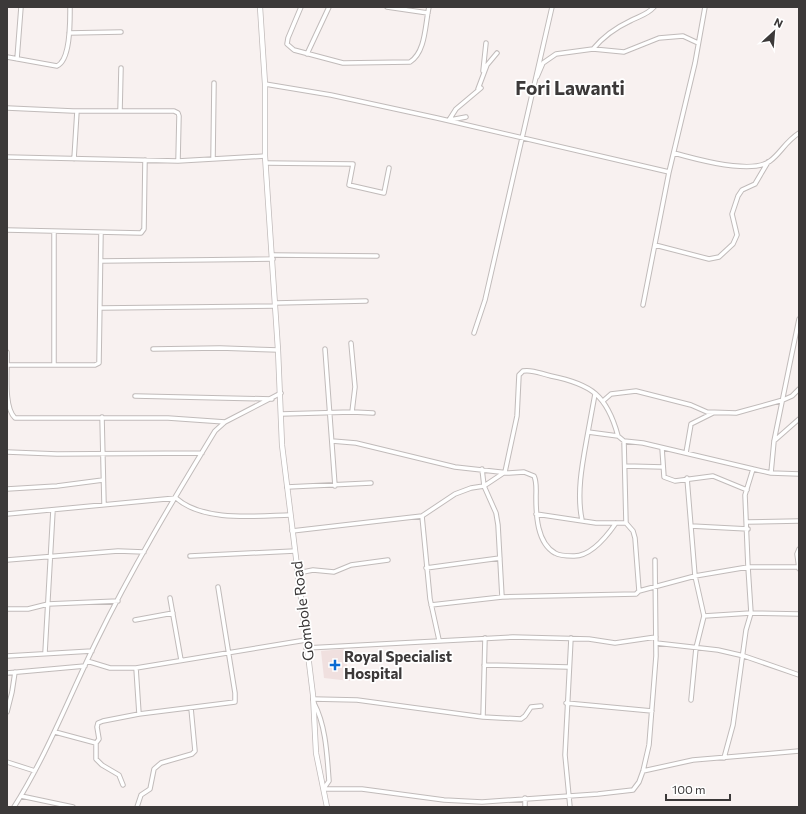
<svg xmlns="http://www.w3.org/2000/svg" width="806" height="814" font-family="Commissioner,sans-serif">
	<style>
		.built { fill: #f0e0df }
		.lines { fill: none; stroke-linecap: round; stroke-linejoin: round }
		.street-casing { stroke: #c1bbba; stroke-width: 5.5 }
		.secondary-casing { stroke: #c1bbba; stroke-width: 6 }
		.street { stroke: #fff; stroke-width: 3.5 }
		.secondary { stroke: #fff; stroke-width: 4.5 }
		.poi-dot { fill: #0a69d2; stroke: #fff; stroke-width: 1.5 }
		.labels { text-anchor: middle; dominant-baseline: central; stroke-width: 3.5; stroke-linejoin: round; paint-order: stroke }
		.street-label { font-size: 15px; fill: #3c3939; stroke: #fff }
		.poi-label { font-size: 15px; font-weight: bold; fill: #3c3939; stroke: #fff; text-anchor: start }
		.district-label { font-size: 19px; font-weight: bold; fill: #3c3939; stroke: #fff }
	</style>
	<rect width="100%" height="100%" fill="#f8f1f0"/>
	<path class="built" d="M344,649l6,32 -26,-3 -3,-27z"/>
	<g class="lines">
		<g class="street-casing">
			<path id="street" d="M301,7l-13,31 -1,6 7,6 49,13 67,-1c16,-10 15,-38 19,-55
				M387,7l41,6
				M69,33l52,-1
				M593,49c10,-12 22,-21 37,-28 9,-5 17,-6 24,-14
				M307,54l22,-47
				M7,57l50,9c14,-6 13,-46 13,-59
				M17,59l4,-52
				M483,71l3,-28
				M537,77l6,-14 13,-9 37,-5 31,3 35,-14 24,-2 15,7
				M265,84l66,11 106,23 232,54
				M478,89l9,-24 10,-12
				M7,108l66,3h101l4,2 1,3 -1,45
				M120,111l1,-43
				M449,120l7,-11 25,-21
				M450,120l16,-3
				M674,153c21,6 78,22 96,8 11,-8 15,-19 29,-28
				M7,157l171,4 87,-5
				M74,159l3,-48
				M213,159l1,-76
				M266,163l87,1 -4,21 35,8 5,-25
				M7,230l134,3 3,-4 1,-69
				M655,245l54,14 10,-2 14,-13 4,-9 -5,-21 6,-18 4,-6 13,-6 13,-22
				M273,255l104,1
				M101,261l172,-2
				M275,303l91,-2
				M643,305l26,-133 26,-109 10,-56
				M101,308l174,-2
				M474,333l11,-33 67,-293
				M351,343l4,44 -3,25
				M153,349l67,-1 58,2
				M325,349l10,137
				M7,352c1,16 -4,55 8,66h153l57,4
				M7,365h88l4,-2 2,-130
				M54,365v-133
				M135,396l137,3
				M603,401l8,-7 25,-3 55,14 16,7 29,1 47,-13 9,-4 7,-7
				M281,414l71,-2 21,1
				M102,417l2,87
				M588,432l7,-38
				M332,441l24,2 99,24 54,6 15,-1 10,4c3,6 2,15 2,21 0,18 1,46 19,56 5,3 12,3 18,3 17,1 34,-20 43,-33
				M624,441l2,82
				M774,441l25,-22
				M662,448l2,29 11,4 38,-5 34,14
				M7,452l50,2 145,-1
				M686,453l5,-29 22,-11
				M625,466l38,1
				M482,469l2,17 12,27 2,12 4,72
				M771,473l3,-32 25,-122
				M687,478l8,98 9,40 -8,32 -5,52
				M287,487l84,-4
				M7,489l50,-3 46,-6
				M7,514l169,-16c27,24 79,18 114,17
				M536,514l60,9h30l7,8 2,7 4,53
				M422,516l8,83 9,41
				M582,520c-6,-28 1,-60 6,-88l30,4 6,5 19,2 110,26 18,4 28,1
				M747,522l52,-1
				M691,526l57,3
				M292,531l130,-15 33,-22 16,-6 13,-2 21,-14 12,-56 2,-41 4,-4c10,-2 18,3 28,5 40,8 56,19 67,60
				M799,549l-2,5 2,15
				M190,556l105,-5
				M7,560l111,-9 26,1
				M426,568l74,-10
				M298,573l15,-3 21,2 17,-7 37,-5
				M170,598l11,62
				M431,605l71,-8 134,-3 3,-3 56,-15 53,-9 -3,-72 8,-26
				M7,609h21l20,-5 70,-3
				M704,616l47,-3 48,1
				M135,620l38,-7
				M656,643l62,7 26,6 55,19
				M306,648l207,-11 76,2 26,4 41,-6
				M45,653l8,-143
				M7,656l85,-5
				M87,661l23,7h26
				M484,665l84,2
				M7,673l78,-7
				M313,699l44,1 126,17 38,2 4,-3 6,-9 10,-1
				M314,703c12,23 13,52 15,78l-5,7
				M566,703l86,8
				M7,712l5,-20 3,-20
				M139,714l-3,-46 170,-28
				M483,717l2,-79
				M55,732l41,11 3,-4 -2,-12 1,-4 5,-2 36,-7 96,-12v-9l-17,-106
				M96,743v16l6,6 17,10 4,10
				M724,758l9,-33 13,-95 5,-17 -3,-46h51
				M7,762l28,9
				M643,771l50,-11 106,-9
				M324,789h38l82,11 38,2 116,-8 35,-4 6,-8 4,-11 6,-26 7,-89 -1,-96
				M21,796l52,11
				M14,807c33,-52 55,-110 82,-165 35,-72 77,-142 119,-211l10,-9 56,-29
				M137,807l4,-12 9,-6 4,-20 7,-6 31,-9 3,-3 -4,-43
				M525,807v-9
				M570,807l-5,-52 6,-117"/>
		</g>
		<g class="secondary-casing">
			<path id="secondary" d="M260,7l5,77v72l13,194 4,95 31,250 3,58 11,54"/>
		</g>
		<use href="#street" class="street"/>
		<use href="#secondary" class="secondary"/>
	</g>
	<path class="poi-dot" d="M333 659h4v4h4v4h-4v4h-4v-4h-4v-4h4z"/>
	<g class="labels">
		<g class="street-label">
			<text transform="translate(302 611) rotate(-97)">Gombole Road</text>
		</g>
		<g class="poi-label">
			<text x="344" y="656">Royal Specialist<tspan x="344" dy="17">Hospital</tspan></text>
		</g>
		<g class="district-label">
			<text x="570" y="87">Fori Lawanti</text>
		</g>
	</g>
	<rect width="806" height="814" fill="none" stroke="#3c3939" stroke-width="16"/>
	<g transform="translate(774 32) rotate(26)" stroke="#ffffff" stroke-width="3" paint-order="stroke">
	<path d="M0-3L7 15L0 10L-7 15Z" fill="#3c3939"/>
	<text y="-6" font-size="11" font-weight="bold" text-anchor="middle" fill="#3c3939">N</text>
	</g>
	<path d="M666 794v6h64v-6" fill="none" stroke="#3c3939" stroke-width="2"/>
	<text x="672" y="794" font-size="12" fill="#3c3939" stroke="#ffffff" stroke-width="3" paint-order="stroke">100 m</text>
</svg>
